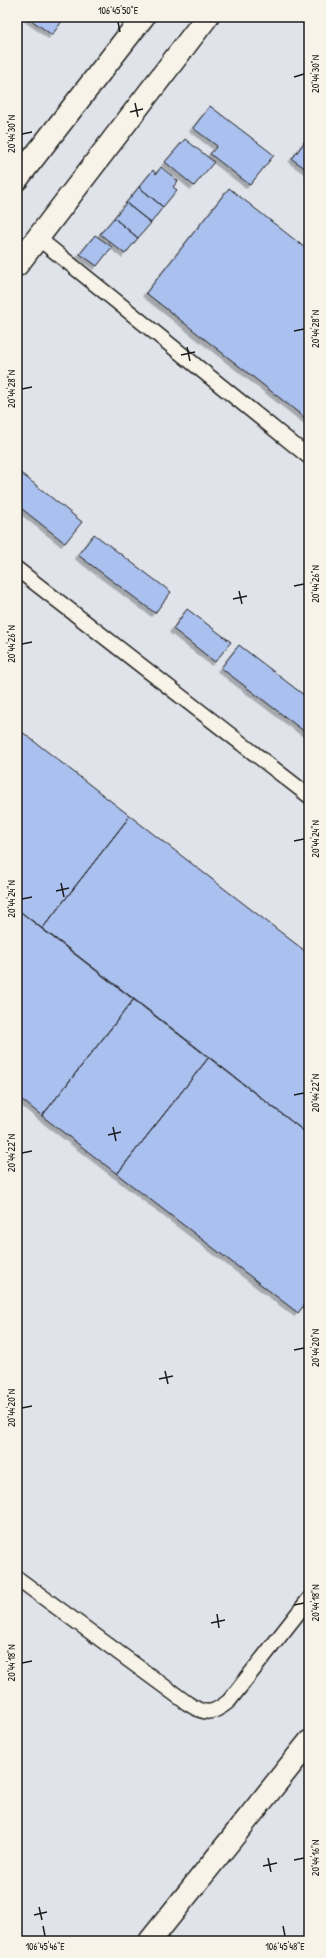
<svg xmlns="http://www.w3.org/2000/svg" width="326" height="1958" font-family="'Patrick Hand',sans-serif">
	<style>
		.built { fill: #e0e4ea }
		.building { fill: #aac0ee; stroke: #1c1c1c; filter: url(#shadow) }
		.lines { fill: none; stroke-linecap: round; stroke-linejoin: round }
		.service-casing { stroke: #1c1c1c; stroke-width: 17 }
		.minor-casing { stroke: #1c1c1c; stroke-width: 25 }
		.service { stroke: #f7f3e8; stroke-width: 14 }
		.minor { stroke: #f7f3e8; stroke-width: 22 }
		.ticks { fill: none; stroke: #1c1c1c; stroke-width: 1.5 }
		.neatline { fill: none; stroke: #1c1c1c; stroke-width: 1.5 }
		.ticks-label { font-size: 10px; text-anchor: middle; fill: #1c1c1c }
	</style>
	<defs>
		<filter id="shadow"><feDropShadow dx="-3.5" dy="3.5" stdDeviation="0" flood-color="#0004"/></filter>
	</defs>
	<rect width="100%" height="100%" fill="#f7f3e8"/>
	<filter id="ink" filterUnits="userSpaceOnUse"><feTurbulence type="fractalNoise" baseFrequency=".025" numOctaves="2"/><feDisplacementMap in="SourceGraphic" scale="8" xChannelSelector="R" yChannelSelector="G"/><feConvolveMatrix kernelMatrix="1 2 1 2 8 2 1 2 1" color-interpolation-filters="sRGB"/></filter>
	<g filter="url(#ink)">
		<path class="built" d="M17,17h292v1924h-292z"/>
		<path class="building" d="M27,17h38l-13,18z
			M210,106l64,49 -24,30 -40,-31 7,-8 -24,-18z
			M309,136v35l-17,-12z
			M185,139l29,23 -20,24 -29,-24z
			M161,167l17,14 -5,6 4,3 -14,17 -24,-20 14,-17 3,4z
			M139,187l24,20 -12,16 -25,-20z
			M229,188l80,63v170l-163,-128z
			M126,203l25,20 -13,15 -24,-20z
			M114,218l24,20 -13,16 -25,-20z
			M95,235l17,12 -15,19 -17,-12z
			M17,470l65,52 -17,21 -48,-38z
			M94,534l77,58 -16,21 -77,-58z
			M187,609l44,33 -16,20 -42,-33z
			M239,645l70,54v36l-88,-67z
			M17,728l113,88 -88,113 -25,-20z
			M130,816l179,138v181l-267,-206z
			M17,909l117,90 -92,117 -25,-20z
			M134,999l75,58 -92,117 -75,-58z
			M209,1057l100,78v164l-11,14 -181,-139z"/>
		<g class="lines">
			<g class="service-casing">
				<path id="service" d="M38,238l271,219
					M17,569l292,227
					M17,1578l170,125c18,12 25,12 42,-2l80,-102"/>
			</g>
			<g class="minor-casing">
				<path id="minor" d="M17,179l126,-162
					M17,265l190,-248
					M150,1941l159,-199"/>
			</g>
			<use href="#service" class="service"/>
			<use href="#minor" class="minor"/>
		</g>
	</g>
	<path class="ticks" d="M118,22l2,10M294,77l10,-3M135,103l3,14M130,112l13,-3M22,134l10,-2M294,331l10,-2M187,347l3,14M181,355l14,-3M22,389l10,-2M294,586l10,-2M239,591l3,13M233,599l14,-3M22,644l10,-2M294,841l10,-2M61,883l3,14M56,891l13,-3M22,899l10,-2M294,1095l10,-2M113,1127l3,14M108,1135l13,-3M22,1153l10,-2M294,1350l10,-2M165,1371l3,13M159,1379l14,-3M22,1408l10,-2M294,1605l10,-2M217,1614l2,14M211,1623l14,-3M22,1663l10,-2M268,1858l3,14M294,1860l10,-2M263,1866l14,-3M39,1907l3,13M34,1915l13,-3M43,1926l2,10M283,1926l2,10"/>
	<rect width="326" height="1958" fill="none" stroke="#f7f3e8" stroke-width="44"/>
	<rect x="22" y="22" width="282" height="1914" class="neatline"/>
	<g class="ticks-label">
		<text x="118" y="14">106°45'50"E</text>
		<text transform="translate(315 74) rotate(-90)" y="4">20°44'30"N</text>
		<text transform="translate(11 134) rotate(-90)" y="4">20°44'30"N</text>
		<text transform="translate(315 329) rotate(-90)" y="4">20°44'28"N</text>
		<text transform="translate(11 389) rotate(-90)" y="4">20°44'28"N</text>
		<text transform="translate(315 584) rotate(-90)" y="4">20°44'26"N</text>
		<text transform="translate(11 644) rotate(-90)" y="4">20°44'26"N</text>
		<text transform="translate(315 839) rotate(-90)" y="4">20°44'24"N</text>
		<text transform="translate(11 899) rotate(-90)" y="4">20°44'24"N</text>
		<text transform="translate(315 1093) rotate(-90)" y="4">20°44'22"N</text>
		<text transform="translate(11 1153) rotate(-90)" y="4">20°44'22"N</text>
		<text transform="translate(315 1348) rotate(-90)" y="4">20°44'20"N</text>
		<text transform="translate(11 1408) rotate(-90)" y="4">20°44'20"N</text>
		<text transform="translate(315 1603) rotate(-90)" y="4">20°44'18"N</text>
		<text transform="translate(11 1663) rotate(-90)" y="4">20°44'18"N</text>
		<text transform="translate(315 1858) rotate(-90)" y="4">20°44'16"N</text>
		<text x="45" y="1950">106°45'46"E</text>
		<text x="285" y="1950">106°45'48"E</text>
	</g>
</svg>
